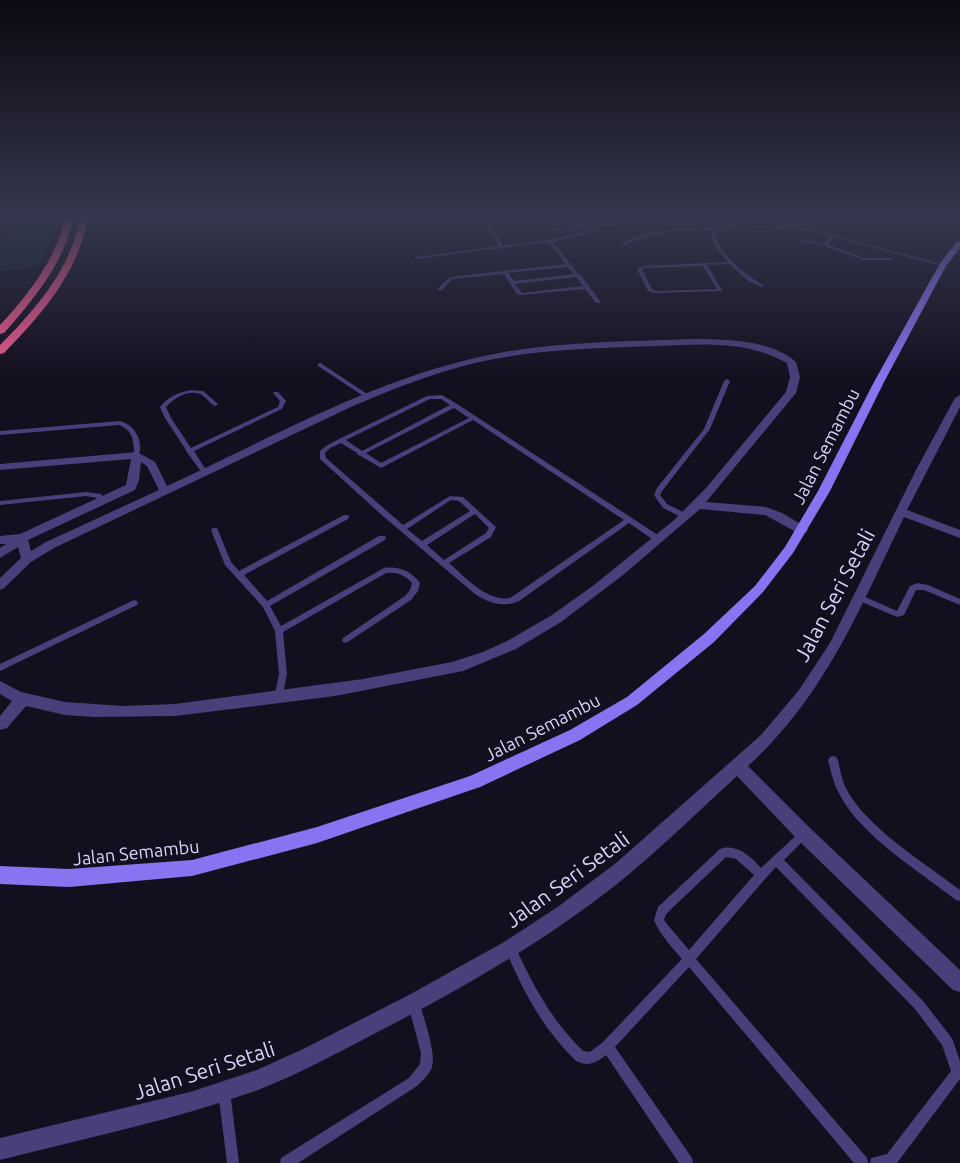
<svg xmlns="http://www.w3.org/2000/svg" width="960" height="1163" font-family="Ubuntu,sans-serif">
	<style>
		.green { fill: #132629 }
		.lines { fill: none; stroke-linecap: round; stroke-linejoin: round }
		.lane { fill: #493f7a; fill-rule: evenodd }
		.street { fill: #493f7a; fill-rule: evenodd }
		.secondary { fill: #8873f1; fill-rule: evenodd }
		.highway { fill: #ee598b; fill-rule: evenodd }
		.labels { text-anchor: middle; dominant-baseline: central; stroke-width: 4.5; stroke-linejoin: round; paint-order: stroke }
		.street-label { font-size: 18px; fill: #dcd2fa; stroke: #140f1f }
		.near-street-label { font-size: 21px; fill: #dcd2fa; stroke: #140f1f }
	</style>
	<rect width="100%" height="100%" fill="#140f1f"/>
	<path class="green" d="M31,216h29c-3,19 -14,35 -25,51l-35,4v-32l30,-20z"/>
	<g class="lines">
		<path class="lane" d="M481,216h4l18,30 46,-6 34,-8 12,-5 -42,3 -12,-14h4l9,12 40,-3 2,2 3,-2 73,-9h15l-87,11 -8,5 -39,10 25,32h2l20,27v2h-4l-11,-14 -65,6 -3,-1 -13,-20 -52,5 -10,11h-4v-2l13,-11 115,-13 -17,-22 -133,17 -2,-1 2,-1 83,-11zM568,267l6,7 -60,7 -6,-8zM576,277l7,9 -61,7 -7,-9z
			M733,216h10l63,12 139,37 -2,1 -110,-29 -5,7 36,14h27l2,1 -2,1h-27l-40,-14 -29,-6 2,-1 27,5 5,-8 -23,-6z
			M727,225h21l38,2 2,1 -2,1c-20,-1 -53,-7 -71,3 3,22 30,42 48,53v2c-12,-2 -24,-14 -33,-23l-23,1 15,25v1l-68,2 -6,-2 -11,-22v-1l8,-2 83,-4c-8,-9 -16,-18 -17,-30l2,-2c-26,-3 -66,5 -90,16l-2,-1c15,-12 55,-16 75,-18 10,0 20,1 31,-2zM703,266l14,23 -62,2 -3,-2 -10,-19 3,-2z
			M320,363l2,1 48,32 -1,1h-4l-47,-31v-2z
			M727,379l3,2 -20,48 -48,62 -2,4 7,9 20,10 1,2 -3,2h-2l-20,-10 -9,-13 3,-7 47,-59 20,-48z
			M190,390l13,1 15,13 -3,2 -2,-1c-4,-3 -8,-9 -13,-11 -12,-5 -27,5 -34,13l5,11 20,30 87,-41 2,-6 -7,-8 1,-1h4l8,9 -4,8 -88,42 14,22 -3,2 -2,-1 -17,-23v-1l-21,-32 -5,-11c8,-10 17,-14 30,-17z
			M442,395l15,9 204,133 1,2 -1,2h-6l-26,-18 -110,78c-16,7 -30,2 -44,-7l-91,-77 -64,-58v-8l6,-5 13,-7 88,-43zM430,399h11l9,6 -88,46 -16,-11zM454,408l15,10 -88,45 -15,-10zM473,420l151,100 -114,78c-23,4 -45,-21 -61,-35l42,-26 5,-10 -33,-30 -13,-1 -47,29 -77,-67 -1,-5 5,-5 11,-5 16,10 1,2 3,1 20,12zM451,500l8,1 11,10 -48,30 -15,-12zM475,514l14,14 -3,5 -42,27 -17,-15z
			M120,421c16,5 23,19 19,35h-4l-1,-1c0,-13 -1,-25 -15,-30l-119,10v-4z
			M86,492l15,2 6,7 -3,2 -7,-5 -11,-2 -86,9v-4z
			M344,515h4l1,2 -1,2 -104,56 23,26 112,-65h6l1,2 -1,2 -115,66 11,20 103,-58c15,-2 27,3 36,15l-2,8 -7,9 -65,43 -3,-1 -1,-2 1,-2 62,-42 5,-6 2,-7c-7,-8 -15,-11 -26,-10l-103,59 4,42 -5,24 -1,3 -3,1 -3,-1 -1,-3 5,-24 -4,-43 -12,-24 -38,-42 -14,-35 2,-2h4l14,34 8,9z
			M917,583l11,2 32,14v6l-36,-15h-8l-12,25 -7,2 -40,-17 -1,-2 1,-2h6l34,15 13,-25z
			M134,600l3,1 1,2 -1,2 -137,66v-7z
			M833,756l3,1 2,3c2,10 4,21 9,30 19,37 79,74 113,100v11l-4,-1c-35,-27 -95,-65 -115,-103 -7,-12 -10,-24 -13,-37l2,-3z
			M804,829l3,2 2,3 -2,3 -23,23 139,141 28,36 2,4 7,20v18l-63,84h-27l1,-5 16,-4 64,-83 -9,-26 -27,-36 -139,-142 -11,12 -69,80 171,199 1,5h-14l-165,-196 -74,80 77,111 1,5h-14l-73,-108c-11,8 -17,12 -30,6 -33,-32 -54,-71 -71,-113l1,-4 4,-1 4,1c18,40 38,77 69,107l7,1 13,-10 79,-83c-11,-13 -22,-24 -28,-39l4,-13 62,-58c17,-6 31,8 41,19l40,-37zM726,857l10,2 18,16 -65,75 -22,-26 -3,-4 2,-6z
			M414,998l4,2 2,4c4,16 16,47 12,63 -2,7 -10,14 -15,19l-119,77h-18l1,-5 128,-80 11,-14 1,-11 -13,-49 2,-4z
			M224,1085l4,2 2,4 9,72h-12l-9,-72 2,-4z"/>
		<path class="street" d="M694,339c30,0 79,1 102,23l4,15 -4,16 -90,109 60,5 16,6 24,14 2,3 -2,3h-8l-33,-18 -65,-6 -77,66 -62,47 -45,27 -53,22 -128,25 -160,20 -81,1 -29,-2 -39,-9 -19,22 -7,2v-14l12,-15 -12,-7v-13l21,11 44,10 58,4 52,-2 188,-25 89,-17 31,-10 24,-11 45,-26 42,-30 79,-64 33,-33 80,-96 4,-15 -3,-14c-41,-23 -85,-19 -130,-17 -61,2 -122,3 -182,17 -42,10 -82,26 -122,43l-299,142 -23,14 -27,26 -4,2v-12l21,-20 -3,-11 -18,11v-10l6,-4h-6v-8l20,-2 106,-49 5,-26 -131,11v-6l137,-12 18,10 12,24c100,-46 200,-103 308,-128 72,-17 146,-16 219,-19zM141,462l6,4 12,24 -113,52 -15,9 -3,-11 107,-50 4,-10z
			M960,395v12l-53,103 53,20v8l-56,-21c-44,91 -79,179 -156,249l62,62 150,142v22l-7,-2 -155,-150 -61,-64c-36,33 -72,68 -110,100 -77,63 -166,113 -255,159 -37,19 -75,40 -114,55 -84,30 -172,48 -258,70v-22l190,-46 67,-22 48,-22 102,-52 97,-54 55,-36 57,-43 145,-128 38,-45 31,-47 87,-175 38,-70z"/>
		<path class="secondary" d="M118,216l15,2 33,-2 -33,6z
			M957,241h3v7l-14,18 -62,116 -54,109 -37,62 -30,39 -49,50 -77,63 -57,35 -100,47 -163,56 -125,33 -123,11 -69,-3v-18l69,3 123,-9 125,-33 153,-51 100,-46 57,-33 77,-63 51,-48 30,-39 33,-56 56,-109 65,-117z"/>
		<path class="highway" d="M66,216h8c-10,47 -39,82 -70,117l-4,1v-9c30,-32 55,-65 66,-109z
			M80,216h8c-8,55 -47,99 -84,137l-4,1v-9c36,-36 72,-77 80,-129z"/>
	</g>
	<linearGradient id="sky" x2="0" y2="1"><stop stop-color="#0b0811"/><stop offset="0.57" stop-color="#34374d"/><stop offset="1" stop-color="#34374d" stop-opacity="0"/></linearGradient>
	<rect width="960" height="379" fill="url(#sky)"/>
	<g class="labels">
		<g class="street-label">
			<text transform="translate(825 446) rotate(-63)">Jalan Semambu</text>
			<text transform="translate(542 727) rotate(-27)">Jalan Semambu</text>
			<text transform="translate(136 852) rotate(-6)">Jalan Semambu</text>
		</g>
		<g class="near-street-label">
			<text transform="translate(834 595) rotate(-62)">Jalan Seri Setali</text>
			<text transform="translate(567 879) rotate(-36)">Jalan Seri Setali</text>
			<text transform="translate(204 1070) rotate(-18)">Jalan Seri Setali</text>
		</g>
	</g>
</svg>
